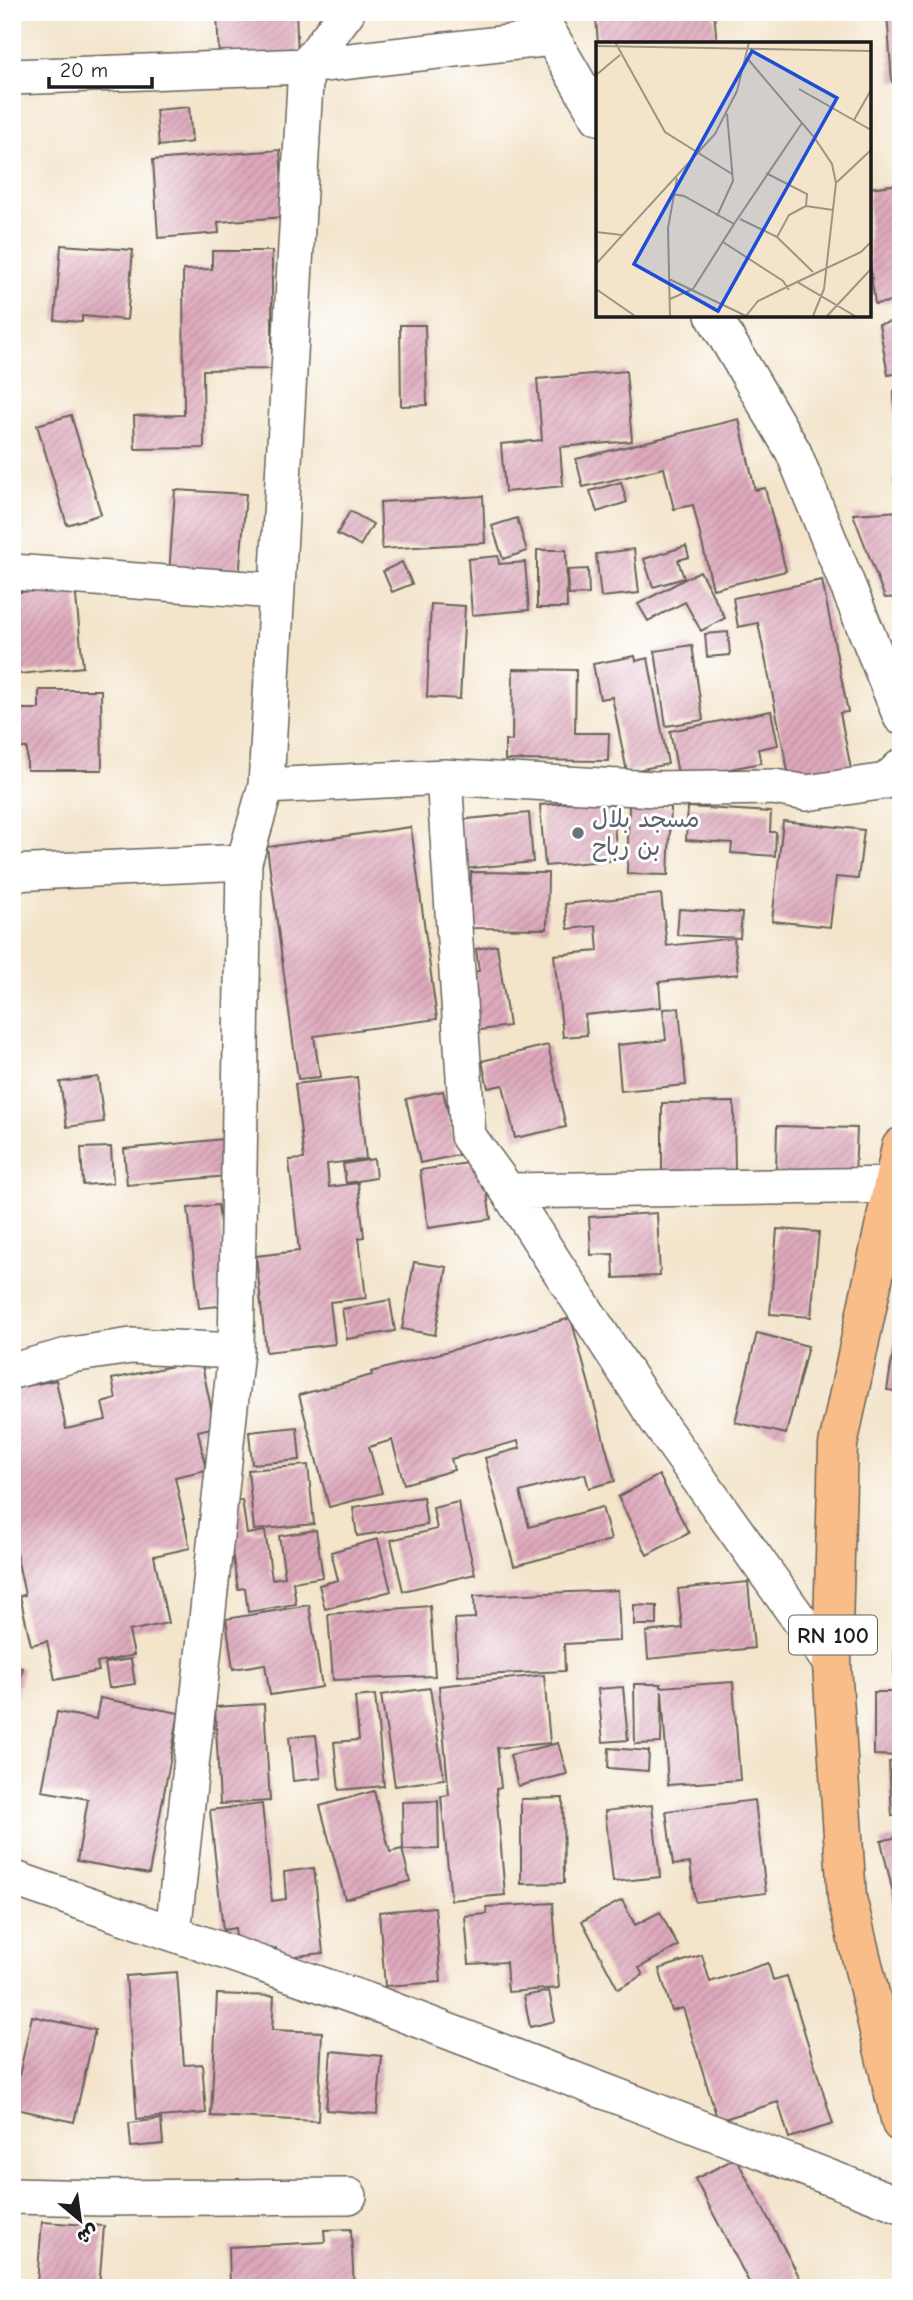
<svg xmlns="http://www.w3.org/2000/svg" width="913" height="2300" font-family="'Comic Neue','Playpen Sans Arabic',sans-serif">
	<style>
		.building { fill: url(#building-hatch) }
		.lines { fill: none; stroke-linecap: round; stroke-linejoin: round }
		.street-casing { stroke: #676259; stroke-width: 38 }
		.primary-casing { stroke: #676259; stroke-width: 41 }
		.street { stroke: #fff; stroke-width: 35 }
		.primary { stroke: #f8bd89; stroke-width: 38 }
		.worship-dot { fill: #6b7280; stroke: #fff; stroke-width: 2.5 }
		.labels { text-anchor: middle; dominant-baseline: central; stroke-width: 6; stroke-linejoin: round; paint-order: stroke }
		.shield { fill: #fff; stroke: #606060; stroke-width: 2 }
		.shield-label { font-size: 23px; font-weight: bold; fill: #1c1c1c }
		.worship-label { font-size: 24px; fill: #5b616d; stroke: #fff; text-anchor: start }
		.inset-road { fill: none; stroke: #9d9484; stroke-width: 2 }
		.view { fill: #1d4ed8; fill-opacity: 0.15; stroke: #1d4ed8; stroke-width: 3.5 }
		.inset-edge { fill: none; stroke: #1c1c1c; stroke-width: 3.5 }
	</style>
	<defs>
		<pattern id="building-hatch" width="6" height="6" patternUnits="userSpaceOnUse" patternTransform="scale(1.75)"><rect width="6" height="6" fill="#dda8bb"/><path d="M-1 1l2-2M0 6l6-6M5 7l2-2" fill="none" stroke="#bd90a0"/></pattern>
	</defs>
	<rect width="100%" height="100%" fill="#fff"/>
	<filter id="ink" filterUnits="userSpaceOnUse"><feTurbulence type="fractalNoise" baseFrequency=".0143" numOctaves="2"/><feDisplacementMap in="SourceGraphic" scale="14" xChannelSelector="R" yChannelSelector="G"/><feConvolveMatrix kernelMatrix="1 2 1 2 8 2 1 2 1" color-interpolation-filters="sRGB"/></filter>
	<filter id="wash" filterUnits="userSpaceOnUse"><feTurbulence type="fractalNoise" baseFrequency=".00686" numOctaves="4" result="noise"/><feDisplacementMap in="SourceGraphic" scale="28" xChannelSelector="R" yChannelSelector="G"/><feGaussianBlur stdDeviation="1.57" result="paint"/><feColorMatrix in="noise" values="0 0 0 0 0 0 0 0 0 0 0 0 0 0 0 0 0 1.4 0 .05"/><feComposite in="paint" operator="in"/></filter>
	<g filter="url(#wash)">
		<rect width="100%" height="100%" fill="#f3e4ca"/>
		<g id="blocks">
			<path class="building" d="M217,12h79l2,45 -79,3z
				M610,12h104l3,32h-119l-2,-25z
				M887,12h14v69l-9,1z
				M189,107l3,35 -33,4 -3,-36z
				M280,150l4,67 -66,5 1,11 -61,5 -5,-78z
				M901,184v116l-26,4 -6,-46v-70z
				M61,245l72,5 -6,70 -45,-4v6l-27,-2z
				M212,251h60v118l-69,1 1,78 -69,1 -1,-33 50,-1 -1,-145 29,-1z
				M901,320v53l-13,2 -9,-51z
				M400,325h25l2,80 -26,1z
				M626,371l6,70 -72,6 3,39 -58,6 -4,-48 41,-4 -5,-61z
				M901,388v109l-7,-17 3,-13 -3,-76z
				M71,415l30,99 -34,11 -30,-100z
				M739,419l16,71 10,-2 21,83 -73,18 -20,-84 -19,4 -10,-41 -81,19 -7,-28z
				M621,482l6,20 -30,10 -7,-21z
				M175,490l71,4 -7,85 -70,-5z
				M483,496l2,47 -103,6 -2,-47z
				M350,511l23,13 -13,22 -23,-12z
				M901,511v86l-16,1 -32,-84z
				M517,518l10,33 -24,8 -11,-33z
				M686,546l3,11 -11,3 6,18 -31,9 -9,-28z
				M634,549l5,44 -38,4 -5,-43z
				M537,550h29l1,58h-30z
				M498,556l1,8 26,-2 4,48 -57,5 -4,-56z
				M402,562l10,22 -20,8 -9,-21z
				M588,569l1,25 -20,1 -1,-25z
				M700,571l25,47 -24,13 -16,-29 -37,19 -10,-17z
				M822,580l26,132 -8,1 11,56 -61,12 -32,-158 -20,4 -5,-29z
				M75,586l8,81 -71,8v-82z
				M431,604l34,2 -5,93 -33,-2z
				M728,632l2,23 -23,2 -2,-23z
				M692,645l11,75 -37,6 -11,-75z
				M635,656l1,5 12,-3 20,106 -41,8 -15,-75 -12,2 -7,-35z
				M513,669l63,1 -1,63h34l-1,28 -103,-1v-20l7,1z
				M39,690h62l1,80h-75v-22h-7v-39h19z
				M771,711l7,34 -20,4 3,14 -82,16 -9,-48z
				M612,799l5,61 -72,6 -5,-61z
				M629,805l42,2 -3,68 -41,-1z
				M688,807l83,5 -1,20h6l-1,24 -44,-3 1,-10 -46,-3z
				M529,813l4,49 -70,7 -5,-49z
				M783,821l81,9 -6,49 -22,-2 -6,50 -58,-6z
				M411,827l26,192 -123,17 6,41 -22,2 -31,-232z
				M471,872l77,1 -1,56 -77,-1z
				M661,894l6,52 67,-8 4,36 -79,8 2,25 -76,8 2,20 -24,2 -9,-82 44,-4 -2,-25 -28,3 -3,-25z
				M679,909l63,4 -2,25 -63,-3z
				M497,945l12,81 -36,5 -9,-57 15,-3 -3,-22z
				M679,1008l7,77 -65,6 -4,-46 49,-5 -3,-31z
				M548,1045l18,82 -51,11 -12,-53 -15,3 -6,-27z
				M98,1077l6,45 -37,5 -7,-45z
				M357,1077l9,82 -39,5 2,23 29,-4 6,54 -5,1 7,60 -36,4 5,42 -69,8 -10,-96 43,-5 -10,-91 15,-1 -9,-75z
				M443,1091l15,64 -38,8 -14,-64z
				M734,1102l1,74 -73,1v-74z
				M777,1126l80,2 -2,48 -79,-3z
				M224,1139l3,37 -100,9 -3,-36z
				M111,1147l2,36 -30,2 -2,-37z
				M374,1159l2,19 -30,5 -3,-19z
				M482,1161l9,58 -63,9 -8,-58z
				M218,1205l12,100 -31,3 -11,-100z
				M657,1213l3,63 -46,2 -1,-24 -22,1 -2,-38z
				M777,1229l42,3 -8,85 -41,-3z
				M414,1262l33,5 -12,68 -33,-6z
				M390,1300l5,31 -48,8 -5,-30z
				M899,1315h2v77l-14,-2z
				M571,1318l44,163 -26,7 -4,-14 -65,18 9,35 73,-20 9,33 -97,26 -29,-108 35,-10 -2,-7 -67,18 3,11 -50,14 -12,-44 -23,7 13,46 -53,14 -30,-112 73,-20 -1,-3z
				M757,1333l51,13 -22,88 -51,-12z
				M201,1360l14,67 -17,4 8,39 -31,7 15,71 -36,8 14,67 -39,8 5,24 -37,8 2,8 -44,9 -8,-39 -16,4 -11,-49 5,-1 -13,-61v-145l44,-9 10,49 40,-9 -4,-17 14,-4 -4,-20z
				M297,1427l3,33 -48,4 -3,-32z
				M308,1465l6,59 -60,6 -6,-60z
				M896,1467h5v289l-27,-1v-63h20z
				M659,1475l30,58 -42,22 -29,-58z
				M423,1497l4,28 -70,11 -4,-29z
				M242,1500l5,34 18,-3 7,48 13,-2 -6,-41 37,-6 7,47 -30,5 3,22 -48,8 -3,-24 -7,1 -14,-87z
				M458,1502l17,72 -72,17 -12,-51 46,-11 -4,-21z
				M378,1539l13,52 -66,18 -6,-24 19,-5 -7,-28z
				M748,1582l6,66 -106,11 -2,-27 36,-4 -4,-39z
				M618,1590l2,51 -56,3 1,27 -107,5 -3,-57 20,-1 -1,-22z
				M309,1605l13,82 -52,8 -5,-31 -32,5 -7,-50z
				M634,1605l23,1v19h-23z
				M430,1606l5,70 -102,4 -5,-66z
				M131,1659l4,25 -26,4 -4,-25z
				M12,1666l11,2 -10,41h-1z
				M544,1675l6,68 -53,5 4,40 -5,1 9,106 -54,5 -10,-104 8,-1 -10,-109z
				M733,1682l7,98 -72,5 -6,-94 -1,52 -26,1 -1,-60h27v3z
				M623,1687l5,53 -25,2 -5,-53z
				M430,1688l14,91 -49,7 -14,-91z
				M375,1695l9,91 -45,4 -5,-48 25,-2 -4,-43z
				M100,1698l79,15 -30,161 -72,-13 11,-62 -46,-8 15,-79 39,7z
				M264,1704l6,97 -50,3 -5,-97z
				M316,1735l5,43 -28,3 -4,-44z
				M558,1743l9,31 -49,12 -8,-31z
				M609,1748l40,3 -1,20 -40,-3z
				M901,1761v55h-9l-3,-54z
				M374,1791l16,61 12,-3 8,32 -65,18 -25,-93z
				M563,1798l1,85 -43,1v-85z
				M755,1800l11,93 -71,9 -5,-39 -17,2 -7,-54z
				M438,1801l1,48 -36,1 -1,-48z
				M262,1804l10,97 14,-2 -2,-27 30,-4 9,85 -45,5 -2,-10 -38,4 -3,-24 -12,2 -13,-120z
				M652,1805l8,72 -47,5 -8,-71z
				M901,1836v87h-1l-19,-82z
				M622,1900l13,25 25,-13 18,34 -39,22 4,7 -25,14 -36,-68z
				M553,1903l6,85 -51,4 -2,-30 -37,2 -4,-48 22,-2 -1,-7z
				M435,1907l6,75 -56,4 -6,-74z
				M702,1955l8,27 58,-19 5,17 14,-4 46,148 -44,14 -11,-36 -60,19 -35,-113 -11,3 -13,-42z
				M177,1972l7,93 18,-1 4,49 -69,6 -11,-143z
				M549,1991l6,30 -25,6 -6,-31z
				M217,1994l57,2 -2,34 50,2 -4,89 -107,-5z
				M32,2016l63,14 -21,92 -62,-14z
				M331,2051l51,5 -5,58 -51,-4z
				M161,2119l2,25 -32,3 -2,-24z
				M736,2158l64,120 -19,10h-29l-57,-109z
				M42,2222l62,4 -5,62 -62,-5z
				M351,2229l3,59h-124l-1,-41 96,-5 -1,-12z"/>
		</g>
	</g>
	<g filter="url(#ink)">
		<use href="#blocks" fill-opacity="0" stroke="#676259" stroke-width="2"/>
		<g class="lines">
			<g class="street-casing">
				<path id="street" d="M347,12l-41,54 -40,720 178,-9 211,12 119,-2 33,6 79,-12 15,-14
					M537,12l61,105
					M12,77l294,-11 246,-28
					M713,315l80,136 108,266
					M12,572l264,19
					M444,777l24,359 40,55 150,231 174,243
					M12,873l232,-11
					M508,1191l393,-6
					M12,1371l59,-16 60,-9 105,5
					M12,1878l365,126 524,201
					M173,1933l63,-582 8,-489 22,-76
					M12,2196l89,2 248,-2"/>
			</g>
			<g class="primary-casing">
				<path id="primary" d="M901,1147l-63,298 -6,220 15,233 54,225"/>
			</g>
			<use href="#street" class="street"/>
			<use href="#primary" class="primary"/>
		</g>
	</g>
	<circle class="worship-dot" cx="578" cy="833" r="7"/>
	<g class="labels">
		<rect class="shield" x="789" y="1615.5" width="88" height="39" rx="5"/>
		<g class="shield-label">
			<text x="833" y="1635">RN 100</text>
		</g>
		<g class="worship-label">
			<text x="592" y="819">مسجد بلال<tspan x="592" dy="28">بن رباح</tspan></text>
		</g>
	</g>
	<g transform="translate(596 42)">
		<rect width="275" height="275" fill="#f3e4ca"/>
		<path class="inset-road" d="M19,0l50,90 67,42M0,4l275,5M151,16l67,79 18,27 4,19 -12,106 -11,27M0,33l24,-20M203,47l72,41M258,78l17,-30M170,131l41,21 -1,12 -17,9 -12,22 36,35M241,140l34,-32M210,164l27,4M121,174l16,-35 -6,-67M144,177l37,18M138,182l68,-101M0,190l26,3M127,200l60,39 6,9M0,222l119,-130 22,-43 12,-49M73,237l77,37M201,240l64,-30 10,-10M0,247l39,27M74,257l23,-10 41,-65 -50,-28 -12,-2M74,274l-2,-88 9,-50M150,274l12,-15 39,-19 58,34M231,274l44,-47"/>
		<path class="view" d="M156,9l85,47 -119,213 -84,-47z"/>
		<rect width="275" height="275" class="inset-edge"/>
	</g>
	<rect width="913" height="2300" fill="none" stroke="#fff" stroke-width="42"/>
	<g transform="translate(80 2220) rotate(151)" stroke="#ffffff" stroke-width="5" paint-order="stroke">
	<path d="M0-5L12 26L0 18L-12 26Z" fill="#1c1c1c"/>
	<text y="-10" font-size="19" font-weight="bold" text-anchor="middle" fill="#1c1c1c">ش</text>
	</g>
	<path d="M49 77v10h103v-10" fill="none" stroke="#1c1c1c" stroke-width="3.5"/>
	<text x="60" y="77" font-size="21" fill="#1c1c1c" stroke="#ffffff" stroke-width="5" paint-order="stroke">20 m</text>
</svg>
